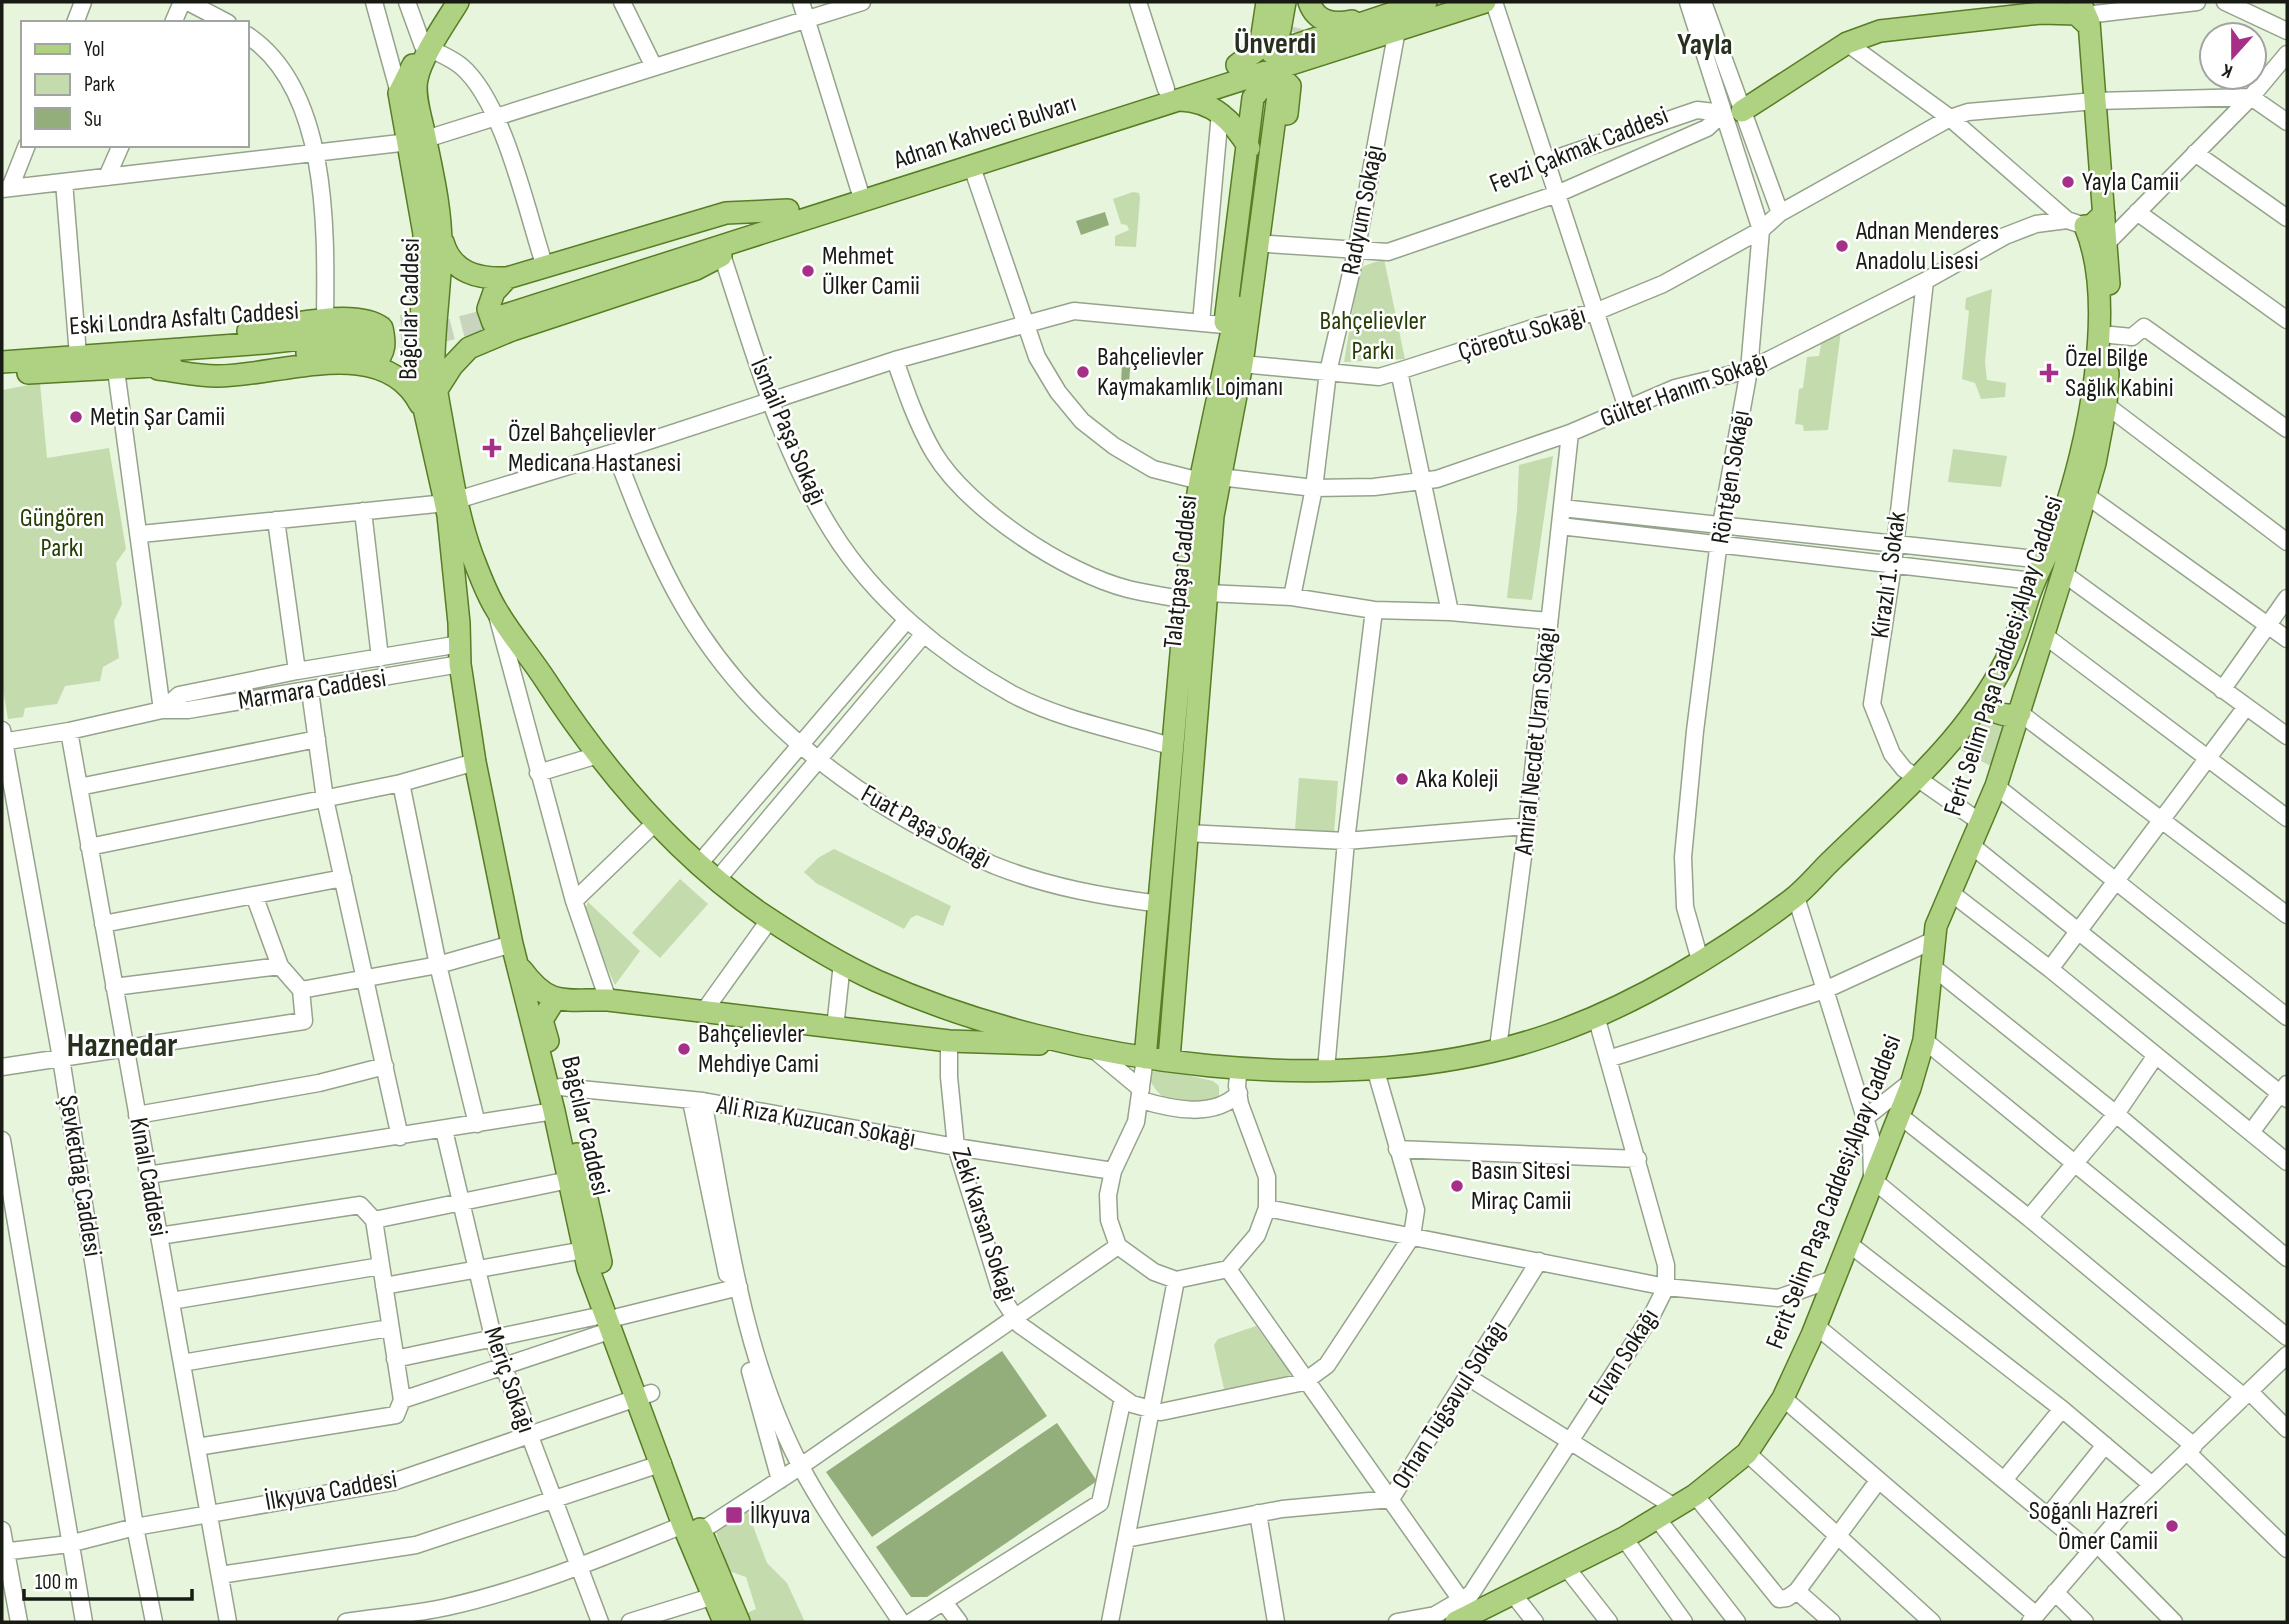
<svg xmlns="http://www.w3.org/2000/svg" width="2289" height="1624" font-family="'Sofia Sans Condensed',sans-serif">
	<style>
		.green { fill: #c3dbad }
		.water { fill: #93ae7a }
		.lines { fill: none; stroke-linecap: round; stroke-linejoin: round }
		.major-tunnel { stroke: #c8d4be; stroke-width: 21; stroke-dasharray: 21 10; stroke-linecap: butt }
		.minor-casing { stroke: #96a38c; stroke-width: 19 }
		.major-casing { stroke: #577d25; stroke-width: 24 }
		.minor { stroke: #fff; stroke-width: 16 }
		.major { stroke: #afd182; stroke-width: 21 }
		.poi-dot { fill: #a63087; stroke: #fff; stroke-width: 2.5 }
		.labels { text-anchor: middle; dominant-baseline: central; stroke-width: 5; stroke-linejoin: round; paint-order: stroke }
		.street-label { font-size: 26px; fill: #171b13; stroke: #fff }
		.poi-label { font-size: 26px; fill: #171b13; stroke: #fff; text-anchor: start }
		.park-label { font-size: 26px; fill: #263e03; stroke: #fff }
		.quarter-label { font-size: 30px; font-weight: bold; fill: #26301d; stroke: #fff }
		.district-label { font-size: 33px; font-weight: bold; fill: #26301d; stroke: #fff }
	</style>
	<rect width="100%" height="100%" fill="#e7f5dc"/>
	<path class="green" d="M1133,192l6,1 1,5 -4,49 -21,-1v-10l14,-6 -2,-5 -6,-1 -8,-25z
		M1384,259l21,100 -61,3 15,-90 5,-6z
		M1992,289l-7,73 2,18 19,3 -1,14 -24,2 -6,-16 -13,-4 7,-68 -4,-2 1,-11z
		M1841,331l-13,99 -24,1 -1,-6 -8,-1 4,-35 4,-1 4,-31 12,-1 3,-17z
		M40,383l7,75 62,-10 17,101 -10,14 6,41 -8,17 5,37 -16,9 -3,14 -35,5 -8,18 -32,4 -2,9 -15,2 -6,-35v-294z
		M1953,449l54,7 -6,31 -53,-5z
		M1553,456l-21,144 -25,-2 10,-87 2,-46z
		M1980,713l30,10 -14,46 -41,-22z
		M1299,778l39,3 -4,52 -39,-3z
		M834,849l117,57 -8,20 -26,-11 -6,3 -7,11 -88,-46 -12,-11 14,-14z
		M680,879l28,25 -48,54 -28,-25z
		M588,902l52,49 -25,34 -32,-71z
		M1160,1069l53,12 6,5v11c-30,5 -55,14 -70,-19l3,-6z
		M1256,1326l32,43 3,8 -66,16 -11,-48 4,-6z
		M745,1505l22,58 20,20 18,39h-55l-3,-9 9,-4 -10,-32 -17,-6 -15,-45z"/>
	<path class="water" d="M1105,212l4,13 -28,10 -5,-14z
		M1112,354l19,2 -2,28 -8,-1 1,-19 -10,-1z
		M1002,1351l45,65 -175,121 -46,-65z
		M1057,1423l40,58 -170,116h-16l-35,-50z"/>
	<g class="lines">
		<path class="major-tunnel" d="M1285,62l9,-35
			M371,331l67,-12
			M371,346l39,-6 92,-24"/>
		<g class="minor-casing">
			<path id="minor" d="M188,2l40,21
				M374,2l25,91
				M407,2l16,44c12,5 28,12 38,20 43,36 66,147 84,201
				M622,2l32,65
				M801,2l58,187
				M1138,2l28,87
				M1494,2l133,406
				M1688,2l73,228 -12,140 -28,155 -26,206 -12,126 2,50 15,53
				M1703,2l77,211
				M2225,2l62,29
				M2086,15l111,-13
				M75,23l8,-21
				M173,23l9,-21
				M247,35c83,55 79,197 78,286
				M1847,43l103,75 117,102
				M426,139l436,-137
				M2195,153l92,65
				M1545,162l152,-52 26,3
				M972,167l65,190 21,35 24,29 32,25 39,23 47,12
				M107,177l14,-32
				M64,182l14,173
				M10,188l17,-43
				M2,189l407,-47
				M2137,212l150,108
				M2108,242l143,-145 36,-43
				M1268,244l120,8 169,-58 150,-66 16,-15
				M722,255c31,93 57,192 110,276 43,69 110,124 180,163 49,26 109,37 162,53
				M1925,281l-32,284 -21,139 20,50 12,15 76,53
				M1201,323l19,-210
				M2111,335l21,2 12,-10 143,102
				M895,360c11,32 22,64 39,93 34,56 131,120 194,136 19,5 39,7 58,11
				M1242,364l137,13 20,-6 146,-47 50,-12 68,-28 98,-54 19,-17 170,-95 18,-6 127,-11 156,-4 36,25
				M116,370l46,340
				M1399,371l51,241
				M2106,405l181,137
				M615,452c20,53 41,107 69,155 61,104 155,179 260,233 17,9 35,19 52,26 53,21 109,31 165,38
				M1220,477l94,11 60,-1 63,-8 133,-46 105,-45 74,-18 176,-89 80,-45 31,-12 31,-4 18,6
				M2086,495l201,144
				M457,500l158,-48 280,-92 179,-49 150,14
				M1562,508l482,52
				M363,511l17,147
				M276,520l21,151
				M1560,526l474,55
				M141,534l305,-31
				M2063,573l224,163
				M1207,593l85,4 82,13 76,2 99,9
				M1292,597l22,-109 14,-116 28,-120 41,-222
				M498,619l76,282 34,99
				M2044,635l243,183
				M2222,690l65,-92
				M310,691l15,108 75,338
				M162,710l17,-15 118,-24 163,-27
				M2020,713l267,202
				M2,730l59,328 74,469 19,95
				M69,731l159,891
				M2,742l67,-11 93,-21h26l272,-46
				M538,773l60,-18
				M401,783l37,182 39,159
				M1996,786l291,231
				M79,787l238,-48
				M1186,833l160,8 181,-15
				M1971,845l316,254
				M89,847l312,-64 74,-21
				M699,864l207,-243
				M717,880l207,-246
				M1950,892l100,77 237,193
				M254,895l26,71
				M1796,897l75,240 1,42 322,267
				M574,901l82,-79
				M103,924l240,-46
				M1934,968l182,146 171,144
				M2050,969l196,-262
				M301,990l137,-25 74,-21
				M704,1011l66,-92
				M835,1028l7,-65
				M1924,1040l363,297
				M949,1041v36l7,70 47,152 17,26 112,79 29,8 143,-30 23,-17 85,-129 4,-26 -41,-142
				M1498,1048l29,-222 43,-393
				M1093,1049l48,40
				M1145,1058l-9,64 -23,49 -5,24 1,25 9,26 36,26 22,8 52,-11 29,-34 10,-27v-31l-27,-73 -3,-18 2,-20
				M1608,1059l217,-69 109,-50
				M2,1067l302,-46 -3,-31 -21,-24 -166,21
				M1326,1070l20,-229 28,-231
				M560,1087l143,14 253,46 157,24
				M1141,1100c30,9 73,19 98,-7
				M691,1101l36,173
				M703,1101c24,123 38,252 97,364 29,55 68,106 101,157
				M137,1115l182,-32 66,-17
				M1899,1115l130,103 215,179
				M1865,1118l47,-37
				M444,1130l50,211 106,281
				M2252,1131l35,-47
				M2,1140l82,482
				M1397,1149l241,10
				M148,1175l406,-64
				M1267,1208l399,79 112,11 58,-20
				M2029,1218l87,-104 40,-59
				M374,1220l195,-40
				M159,1236l201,-31 14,15 28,180 -6,15 -199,32
				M1848,1243l214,166 90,76
				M1228,1269l233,331
				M384,1286l200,-36
				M171,1301l210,-35
				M618,1317l121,-30
				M1815,1325l275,226
				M395,1359l208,-44
				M182,1363l207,-35
				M750,1371l30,109
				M1468,1377l205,129
				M2250,1392l37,37
				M1783,1398l253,217
				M402,1400l207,-69
				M2187,1452l100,97
				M1747,1453l185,169
				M2004,1480l58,-71
				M1695,1495l84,104 8,-1 10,-7 81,-110
				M1258,1513l18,109
				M2048,1516l57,-71
				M1656,1517l81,105
				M2,1530l17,92
				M701,1531l100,-65 317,-220
				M1624,1538l60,84
				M1126,1539l156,-30 109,-10 148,-238
				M2097,1544l77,78
				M2,1552l67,-8 66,-17 258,-45 258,-89
				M1566,1567l43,55
				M220,1575l196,-30 247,-82
				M1797,1591l35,31
				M2055,1592l30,30
				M1513,1594l22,28
				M944,1602l15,20
				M346,1622c34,-5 68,-8 101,-15 81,-18 159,-51 236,-82
				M630,1622l84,-26
				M911,1622l189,-119 23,-105
				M1110,1622l66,-342
				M1397,1622l38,-7 36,-21 182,-281 13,-26v-22l-70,-249
				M2030,1622l97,-113 160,-154"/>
		</g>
		<g class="major-casing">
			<path id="major" d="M458,2c-12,20 -37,55 -41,77 -4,17 5,41 8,58 8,38 17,77 16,116 -1,34 -6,68 -7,102 -1,24 5,48 9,72 8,43 14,87 29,128 7,18 14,38 24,54 14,25 34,47 50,72 58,89 128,173 217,234 36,24 74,48 114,66 191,85 472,123 672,54 84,-29 172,-82 242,-135 16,-12 28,-28 42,-41 63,-61 131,-117 172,-197 11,-21 17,-46 25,-69 8,-23 21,-44 29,-66 29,-79 59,-223 26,-301h6l13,-12
				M1309,2c7,20 24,23 43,19
				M2080,2l9,20 20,262
				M1280,30l5,-28
				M1272,53l154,-51
				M413,65l-14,28 25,141 -5,152 29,129 11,108 1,41 15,98 37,182 42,167 34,157 95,257 41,97
				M1237,65l23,-17 7,-46
				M1180,100c33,1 53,21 69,48
				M1742,111l105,-68 33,-12 161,-18 35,1 13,12
				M443,242c9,31 35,37 64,36l219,-65 62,-3
				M502,316l983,-314
				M1225,322l28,-224 15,-19 14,-1 8,8 -3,28
				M506,329l-13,-6 -5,-14 6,-17 13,-14
				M248,331c33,-4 108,-24 134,-3 3,14 4,25 -8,35
				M307,353l64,-7
				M2,362l263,-19 106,-12
				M158,369c19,2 39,7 58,7 62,1 167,-44 204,28
				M28,373l143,-8
				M436,391l16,-25 17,-18 43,-18 184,-61 25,-13
				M1984,699c7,14 21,19 36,14
				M522,970c28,38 43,29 86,30l341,41 90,3
				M548,1041l-6,-21 13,-21
				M1145,1058l47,-528 8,-49 37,-174
				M1169,1059l44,-543 29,-152 36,-269
				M577,1154l24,108
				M700,1529l39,93
				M1456,1622l168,-84 71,-43 52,-42 36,-55 29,-63 98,-247 14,-48 12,-114 60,-140 67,-213 32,-110 11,-58 2,-32"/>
		</g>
		<use href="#minor" class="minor"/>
		<use href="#major" class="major"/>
	</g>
	<g class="poi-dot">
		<circle cx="2068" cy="182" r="7"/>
		<circle cx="1842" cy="246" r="7"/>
		<circle cx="808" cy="271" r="7"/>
		<circle cx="1083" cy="372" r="7"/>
		<path d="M2045.5 362.5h7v7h7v7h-7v7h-7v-7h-7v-7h7z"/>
		<circle cx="76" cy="417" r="7"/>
		<path d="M488.5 437.5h7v7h7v7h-7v7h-7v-7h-7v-7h7z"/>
		<circle cx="1402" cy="779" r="7"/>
		<circle cx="684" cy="1049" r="7"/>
		<circle cx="1457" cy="1186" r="7"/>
		<rect x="725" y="1506" width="18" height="18" rx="3.5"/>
		<circle cx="2172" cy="1526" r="7"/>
	</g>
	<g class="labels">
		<g class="street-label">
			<text transform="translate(985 132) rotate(-18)">Adnan Kahveci Bulvarı</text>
			<text transform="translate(1579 150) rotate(-22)">Fevzi Çakmak Caddesi</text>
			<text transform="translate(1363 210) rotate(-79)">Radyum Sokağı</text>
			<text transform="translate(410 309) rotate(-89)">Bağcılar Caddesi</text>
			<text transform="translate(184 319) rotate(-4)">Eski Londra Asfaltı Caddesi</text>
			<text transform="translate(1522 334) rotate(-17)">Çöreotu Sokağı</text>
			<text transform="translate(1684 390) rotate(-20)">Gülter Hanım Sokağı</text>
			<text transform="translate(788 432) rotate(67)">İsmail Paşa Sokağı</text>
			<text transform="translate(1731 477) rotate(-81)">Röntgen Sokağı</text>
			<text transform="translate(1181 572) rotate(-84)">Talatpaşa Caddesi</text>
			<text transform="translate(1889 575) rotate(-82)">Kirazlı 1. Sokak</text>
			<text transform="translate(2004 656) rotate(-72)">Ferit Selim Paşa Caddesi;Alpay Caddesi</text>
			<text transform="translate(312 690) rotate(-9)">Marmara Caddesi</text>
			<text transform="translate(1536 741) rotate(-84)">Amiral Necdet Uran Sokağı</text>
			<text transform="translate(926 827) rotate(29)">Fuat Paşa Sokağı</text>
			<text transform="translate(816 1122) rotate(10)">Ali Rıza Kuzucan Sokağı</text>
			<text transform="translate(585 1126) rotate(77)">Bağcılar Caddesi</text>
			<text transform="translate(80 1176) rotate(81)">Şevketdağ Caddesi</text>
			<text transform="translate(148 1177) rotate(80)">Kınalı Caddesi</text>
			<text transform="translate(1834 1192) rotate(-69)">Ferit Selim Paşa Caddesi;Alpay Caddesi</text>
			<text transform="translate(984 1225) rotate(72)">Zeki Karsan Sokağı</text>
			<text transform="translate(1624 1357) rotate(-58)">Elvan Sokağı</text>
			<text transform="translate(509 1380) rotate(71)">Meriç Sokağı</text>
			<text transform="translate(1450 1405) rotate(-58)">Orhan Tuğsavul Sokağı</text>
			<text transform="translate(331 1491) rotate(-10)">İlkyuva Caddesi</text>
		</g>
		<g class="poi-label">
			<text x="2082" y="182">Yayla Camii</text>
			<text x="1856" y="231">Adnan Menderes<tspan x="1856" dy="30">Anadolu Lisesi</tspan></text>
			<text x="822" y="256">Mehmet<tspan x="822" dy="30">Ülker Camii</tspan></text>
			<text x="1097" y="357">Bahçelievler<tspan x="1097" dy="30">Kaymakamlık Lojmanı</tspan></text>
			<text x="2065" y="358">Özel Bilge<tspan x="2065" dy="30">Sağlık Kabini</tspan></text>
			<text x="90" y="417">Metin Şar Camii</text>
			<text x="508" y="433">Özel Bahçelievler<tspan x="508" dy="30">Medicana Hastanesi</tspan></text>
			<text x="1416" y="779">Aka Koleji</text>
			<text x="698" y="1034">Bahçelievler<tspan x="698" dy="30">Mehdiye Cami</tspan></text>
			<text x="1471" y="1171">Basın Sitesi<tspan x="1471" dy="30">Miraç Camii</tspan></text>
			<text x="2158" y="1511" text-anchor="end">Soğanlı Hazreri<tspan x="2158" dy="30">Ömer Camii</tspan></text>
			<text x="750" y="1515">İlkyuva</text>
		</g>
		<g class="park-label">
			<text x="1373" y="321">Bahçelievler<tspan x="1373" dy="30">Parkı</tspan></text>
			<text x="62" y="518">Güngören<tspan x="62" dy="30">Parkı</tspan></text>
		</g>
		<g class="quarter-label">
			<text x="1275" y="44">Ünverdi</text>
			<text x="1705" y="45">Yayla</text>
		</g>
		<g class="district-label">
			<text x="122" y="1046">Haznedar</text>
		</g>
	</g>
	<rect width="2289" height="1624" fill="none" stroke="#171b13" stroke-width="7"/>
	<rect x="21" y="21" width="228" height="126" fill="#ffffff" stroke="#a2a4a1" stroke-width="2"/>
	<rect x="35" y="44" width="35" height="10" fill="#afd182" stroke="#a2a4a1" stroke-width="2"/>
	<text x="84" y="56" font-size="21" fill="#171b13">Yol</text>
	<rect x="35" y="74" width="35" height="21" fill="#c3dbad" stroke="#a2a4a1" stroke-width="2"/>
	<text x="84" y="91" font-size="21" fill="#171b13">Park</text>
	<rect x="35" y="108" width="35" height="21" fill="#93ae7a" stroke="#a2a4a1" stroke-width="2"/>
	<text x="84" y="126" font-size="21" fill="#171b13">Su</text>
	<g transform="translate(2233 56) rotate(201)"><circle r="33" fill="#ffffff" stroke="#a2a4a1" stroke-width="2"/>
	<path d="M0-5L12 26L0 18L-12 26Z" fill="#a63087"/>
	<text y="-10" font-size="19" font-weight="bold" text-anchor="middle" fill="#171b13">K</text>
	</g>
	<path d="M24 1589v10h168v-10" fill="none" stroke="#171b13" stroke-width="3.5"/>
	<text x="35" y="1589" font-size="21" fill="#171b13" stroke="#ffffff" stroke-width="5" paint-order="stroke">100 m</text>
</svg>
